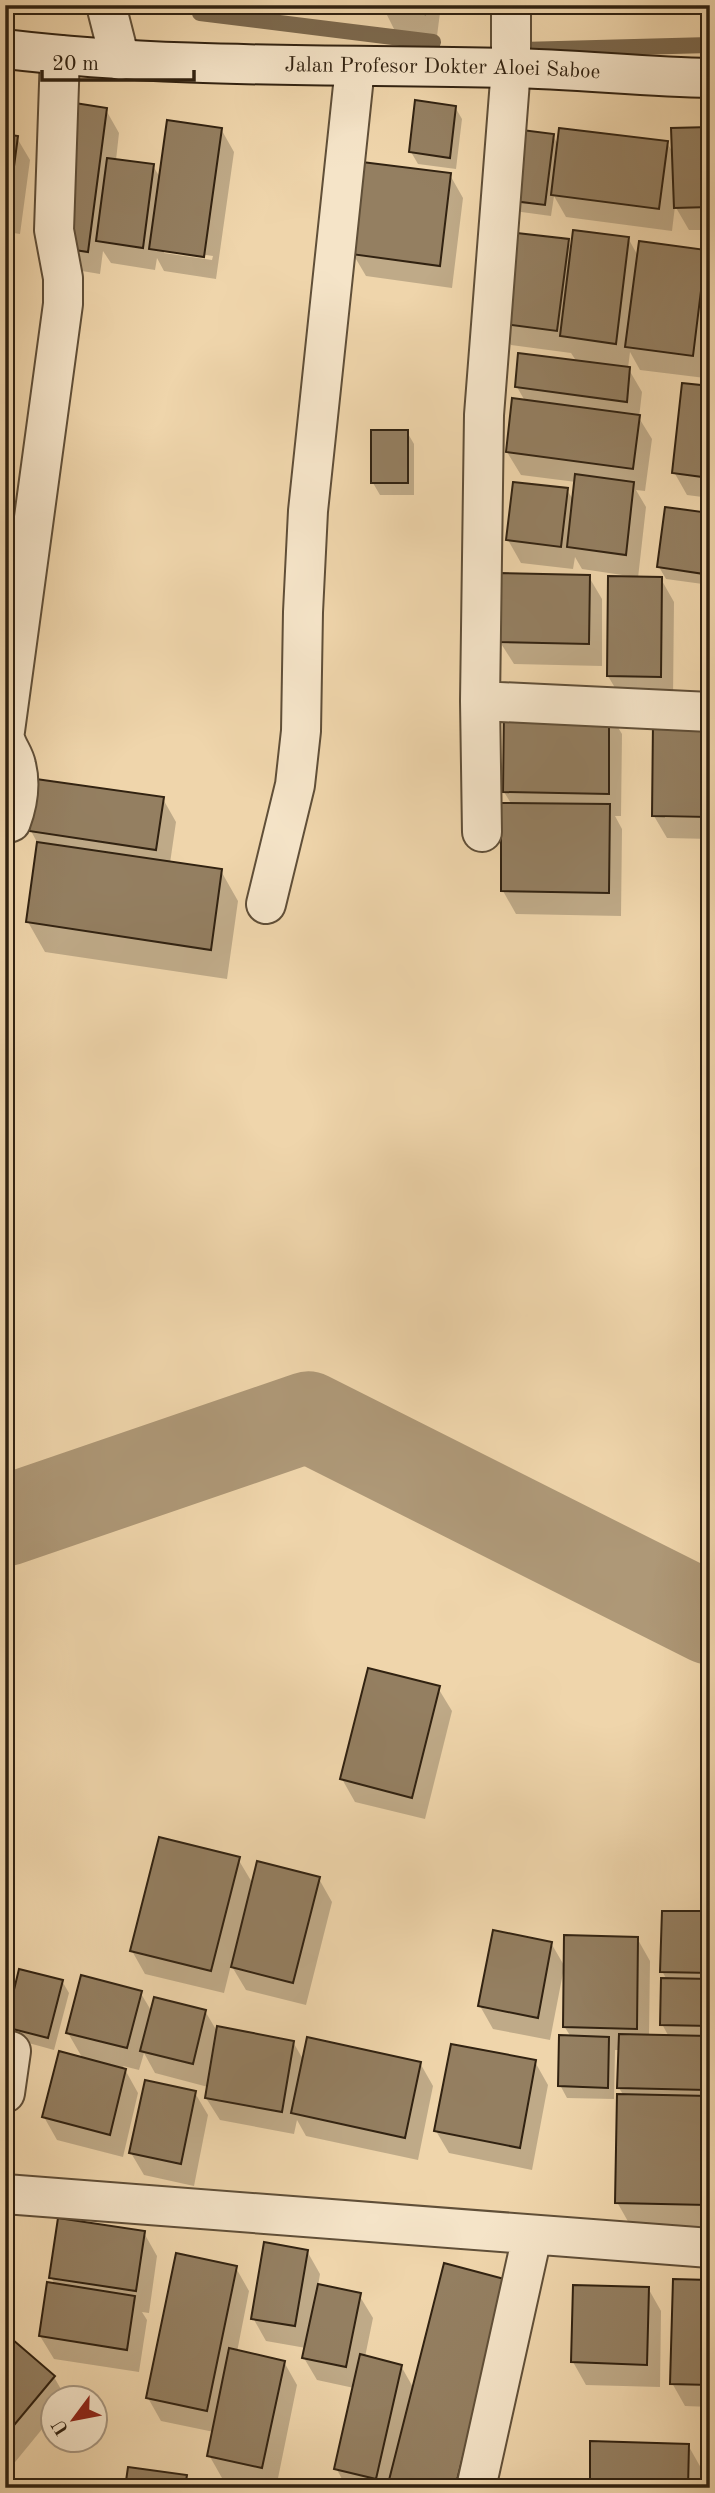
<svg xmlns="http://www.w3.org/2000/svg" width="715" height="2493" font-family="'Old Standard TT',serif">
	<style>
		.shadow { fill: #0003; fill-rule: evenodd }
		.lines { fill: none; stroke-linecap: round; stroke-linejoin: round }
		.stream { stroke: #7c694e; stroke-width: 16 }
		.river { stroke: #ae9877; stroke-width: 91 }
		.building { fill: #947f61; stroke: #312211; stroke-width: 2 }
		.street-casing { stroke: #604f38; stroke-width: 42 }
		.secondary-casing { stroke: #312211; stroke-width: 42 }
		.street { stroke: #f5e4c8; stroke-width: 38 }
		.secondary { stroke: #f5e4c8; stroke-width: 38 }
		.labels { text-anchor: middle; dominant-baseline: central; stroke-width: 5; stroke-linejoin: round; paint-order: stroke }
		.street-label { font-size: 21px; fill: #312211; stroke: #f5e4c8 }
	</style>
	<rect width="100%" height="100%" fill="#efd5ab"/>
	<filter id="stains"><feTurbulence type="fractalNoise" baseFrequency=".00286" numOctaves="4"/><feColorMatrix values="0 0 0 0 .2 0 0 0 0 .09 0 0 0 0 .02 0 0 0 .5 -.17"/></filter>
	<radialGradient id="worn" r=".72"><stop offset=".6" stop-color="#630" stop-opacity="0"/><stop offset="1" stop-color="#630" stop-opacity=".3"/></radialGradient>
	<path class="shadow" d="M382,5h59l-4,31 -42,-5z
		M455,107l7,12 -6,50 -38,-5 -7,-12z
		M106,110l13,23 -3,27 37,6 8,13 60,-50 13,23 -18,127 -52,-8 -7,-13 -2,12 -44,-7 -8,-12 -3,23 -30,-5zM164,249l49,7 -1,4 -48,-7z
		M710,129v101h-21l-14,-24 -3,25 -106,-14 -12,-21 -3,20 -37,-5 39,-75 6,10 108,-3 7,11z
		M5,136l12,2 13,22 -10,74 -13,-2 4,7 -4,29z
		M450,175l13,23 -11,90 -86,-12 -13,-22z
		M628,238l10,18 67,-5 5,9v96l-2,-2 -3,24 -65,-8 -10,-18 -2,16 14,24 -3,26 13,21 -7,52 -9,-1 10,17 -8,71 23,1 13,23 -1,97 -52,-1 -13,-22 21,-100 -47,-7 -7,-12 -2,12 -52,-6 -13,-23 59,-50 7,11 2,-19 -55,-7 -14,-23 18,-51 -8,-14 60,-25 -6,-9 -60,-8 -13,-23 70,-81 4,8z
		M710,388v110l-23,-3 -13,-23z
		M407,432l7,12v51h-34l-7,-12z
		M710,514v71l-44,-6 -7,-12z
		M589,577l13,22v67l-88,-2 -14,-22z
		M608,711l14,23 -1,82h-6l7,13 -1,87 -105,-2 -13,-23 9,-86 -8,-13z
		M655,724l55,4v87l-45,-1v4h45v21l-43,-1 -13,-22z
		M163,799l13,23 -6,41 51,8 17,30 -11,78 -182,-27 -17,-30 10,-78 -7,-13z
		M438,1688l14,23 -27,108 -70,-17 -13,-23z
		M238,1859l15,25 66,-5 13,23 -26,103 -60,-15 -15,-25 -7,28 -79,-19 -13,-23z
		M710,1913v125h-3l3,5v184l-80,-2 -13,-23 7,-106 -5,-8 1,-38h-5l-1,49 -47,-1 -7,-13 11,-48 -7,-11 1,-53h-2l-13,67 -57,-11 -13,-23 71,-63 14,24 72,-29 13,23 -1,75 20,1 -7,-13 5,-44 -5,-9z
		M62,1981l7,12 -15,57 -40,-11 -7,-12z
		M140,1992l12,20 53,-1 13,22 75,9 11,19 116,2 13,23 -15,74 -112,-24 -9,-16 -3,14 -74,-14 -14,-22 2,-11 -53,-14 -11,-20 -5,17 -16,-4 15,27 -15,64 -66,-17 -13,-23 39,-58 -15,-26z
		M535,2062l13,23 -16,85 -83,-17 -13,-22z
		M195,2093l13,22 -14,71 -50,-11 -13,-22z
		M144,2233l13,23 -8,57 -7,-1 5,8 -8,52 -85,-13 -14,-23 15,-51 -4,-8z
		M307,2251l13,23 -2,12 41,9 14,23 -8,39 36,9 13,23 32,-124 33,223h-132l-11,-20 18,-80 -37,-8 -13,-22 2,-10 -40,-7 -13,-23z
		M236,2268l13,23 -12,61 47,10 13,23 -21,103h-11l-43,-10 -13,-23 5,-23 -53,-11 -13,-23z
		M710,2282v125l-25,-1 -13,-23z
		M648,2288l13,23 -1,76 -74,-2 -13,-23z
		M5,2335l49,42 12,21h-14v19l-41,50 -6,-5z
		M688,2445l13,23 -1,20h-109z
		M186,2477l6,11h-65z"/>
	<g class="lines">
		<path class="stream" d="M200,13l233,29
			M521,50l189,-5"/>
		<path class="river" d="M5,1521l303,-104 402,202"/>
	</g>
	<path class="building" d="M380,5h46l-1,9 -45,-6z
		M415,100l41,6 -6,52 -41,-6z
		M75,103l32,5 -19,144 -33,-5z
		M167,120l55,8 -18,129 -55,-8z
		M710,127v80l-36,1 -3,-80z
		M559,128l109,13 -9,68 -108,-14z
		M514,129l40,5 -9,71 -40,-5z
		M5,134l13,2 -10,76 -3,-1z
		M107,158l47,6 -11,84 -47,-7z
		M362,162l89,11 -11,93 -89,-12z
		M573,230l56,7 -13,107 -56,-8z
		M507,232l62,7 -12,92 -61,-8z
		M639,241l67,9 -13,106 -68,-9z
		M518,353l112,14 -3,35 -112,-15z
		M682,383l28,3v92l-38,-5z
		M512,398l128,17 -7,54 -127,-17z
		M371,430h37v53h-37z
		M575,474l59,8 -8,73 -59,-8z
		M513,482l55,6 -7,59 -55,-7z
		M665,507l45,6 -6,61 -47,-7z
		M500,573l90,2 -1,69 -90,-2z
		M608,576l54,1 -1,100 -54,-1z
		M504,707l105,2v85l-106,-2z
		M653,722l55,1 -1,94 -55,-1z
		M36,779l128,18 -8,53 -127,-19z
		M501,803l109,1 -1,89 -108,-2z
		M37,842l185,27 -11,81 -185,-28z
		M368,1668l72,18 -28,112 -72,-19z
		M159,1837l81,20 -29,114 -81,-20z
		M257,1861l63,16 -27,106 -62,-16z
		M662,1911h48v62l-50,-1z
		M493,1930l59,12 -14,76 -60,-12z
		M564,1935l74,2 -1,92 -74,-2z
		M19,1969l44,11 -15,58 -43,-11z
		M81,1975l61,16 -15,57 -61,-15z
		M661,1978l49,1v47l-50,-1z
		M154,1997l52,13 -13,54 -53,-13z
		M217,2026l77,15 -12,71 -77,-14z
		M619,2034l89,2 -1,54 -90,-2z
		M559,2035l50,2 -1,51 -50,-2z
		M307,2037l114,25 -16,76 -114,-25z
		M451,2044l85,16 -16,88 -86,-17z
		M59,2051l67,18 -16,66 -68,-18z
		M145,2080l51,11 -15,73 -52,-11z
		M617,2094l92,2 -2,109 -92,-2z
		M58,2218l87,13 -9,60 -87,-13z
		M264,2242l44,8 -13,76 -44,-7z
		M176,2253l61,13 -30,145 -61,-13z
		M444,2263l64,17 -53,208h-68z
		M673,2279l37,1v105l-40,-1z
		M47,2282l88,14 -8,54 -88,-14z
		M318,2284l43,9 -15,74 -44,-9z
		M573,2285l76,2 -2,78 -76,-3z
		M5,2333l50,43 -50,60z
		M229,2348l56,13 -23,107 -55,-12z
		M360,2354l42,11 -26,114 -42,-10z
		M590,2441l99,3 -1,44h-98z
		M128,2467l59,8 -2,13h-60z"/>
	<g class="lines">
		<g class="street-casing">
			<path id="street" d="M106,5l14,55
				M480,701l230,11
				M5,731l58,-427v-26l-9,-48 6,-175
				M5,738c2,10 9,17 11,27 5,19 2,38 -5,57l-6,2
				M482,832l-2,-131 4,-286 27,-347v-63
				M266,904l29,-119 6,-54 2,-119 5,-101 47,-444
				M5,2093l6,-42
				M5,2194l705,54
				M476,2488l56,-252"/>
		</g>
		<g class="secondary-casing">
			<g id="secondary">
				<path id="s1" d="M5,49c167,20 336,15 503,19 68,1 135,9 202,10"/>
			</g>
		</g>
		<use href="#street" class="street"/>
		<use href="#secondary" class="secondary"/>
	</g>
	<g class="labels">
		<g class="street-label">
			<text stroke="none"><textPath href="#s1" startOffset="438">Jalan Profesor Dokter Aloei Saboe</textPath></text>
		</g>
	</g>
	<rect width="715" height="2493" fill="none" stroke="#efd5ab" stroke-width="28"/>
	<rect x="7" y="7" width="701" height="2479" fill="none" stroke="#312211" stroke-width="3.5"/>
	<rect x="14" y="14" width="687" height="2465" fill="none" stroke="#312211" stroke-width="2"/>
	<g transform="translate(74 2419) rotate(238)"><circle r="33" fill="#f5e4c8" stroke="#a7967f" stroke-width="2"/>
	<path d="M0-5L12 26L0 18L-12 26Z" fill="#8f2418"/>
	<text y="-10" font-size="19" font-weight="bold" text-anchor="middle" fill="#312211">U</text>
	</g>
	<path d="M42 70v10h152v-10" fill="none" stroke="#312211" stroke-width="3.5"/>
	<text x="52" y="70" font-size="21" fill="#312211" stroke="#f5e4c8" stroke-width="5" paint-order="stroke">20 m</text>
	<rect width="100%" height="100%" filter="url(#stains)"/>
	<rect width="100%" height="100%" fill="url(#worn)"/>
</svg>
